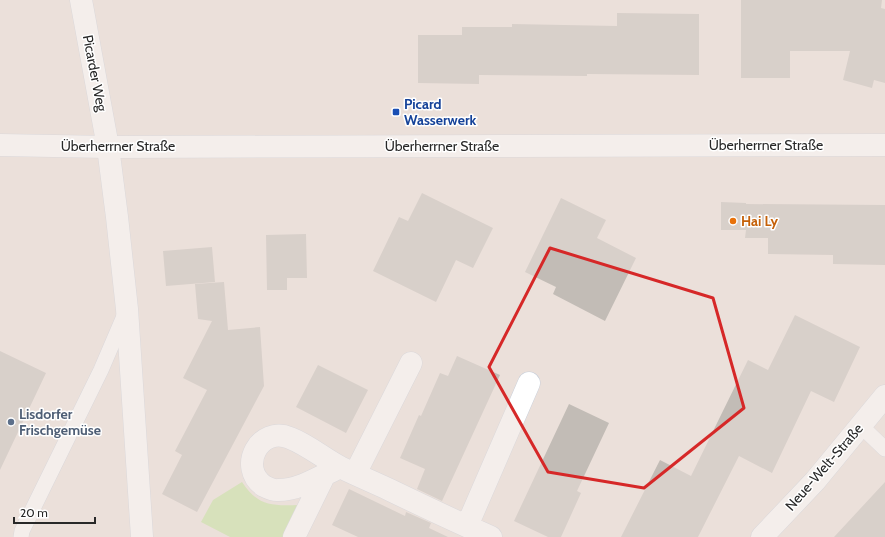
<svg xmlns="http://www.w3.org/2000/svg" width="885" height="537" font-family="Cabin,sans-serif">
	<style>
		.green { fill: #bfe296 }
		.building { fill: #c2bcb6 }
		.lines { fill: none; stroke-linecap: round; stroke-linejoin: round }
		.lane-casing { stroke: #c8cfda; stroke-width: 16 }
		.street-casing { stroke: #c8cfda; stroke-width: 23 }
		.secondary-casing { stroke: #c8cfda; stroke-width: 23 }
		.lane { stroke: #fff; stroke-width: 15 }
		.street { stroke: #fff; stroke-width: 22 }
		.secondary { stroke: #fff; stroke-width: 22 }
		.marked { fill: none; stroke: #d62828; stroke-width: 3; stroke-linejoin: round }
		.transit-dot { fill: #1a4fb4; stroke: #fff; stroke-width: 1.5 }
		.food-dot { fill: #e8710a; stroke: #fff; stroke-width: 1.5 }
		.service-dot { fill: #5c6f8a; stroke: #fff; stroke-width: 1.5 }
		.labels { text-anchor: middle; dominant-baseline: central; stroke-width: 3; stroke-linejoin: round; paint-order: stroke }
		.street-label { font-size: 14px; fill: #282828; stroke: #fff }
		.transit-label { font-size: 14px; font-weight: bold; fill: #164399; stroke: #fff; text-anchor: start }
		.food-label { font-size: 14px; font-weight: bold; fill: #c56008; stroke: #fff; text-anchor: start }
		.service-label { font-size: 14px; font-weight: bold; fill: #4e5e75; stroke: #fff; text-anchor: start }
	</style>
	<rect width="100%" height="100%" fill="#ebe0da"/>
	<path class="green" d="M242,482c16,24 29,24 57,23l-16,32h-53l-29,-15 12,-22z"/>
	<path class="building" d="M741,0h141l-1,8 4,1v74l-11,-3 -2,8 -29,-8 7,-29h-60v27h-49z
		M617,13l82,1v61l-112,-1v2l-108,-1v9l-61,-1v-48h44v-8h50v-3l105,2z
		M422,193l71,35 -20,40 -17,-8 -20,42 -63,-31 26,-54 9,4z
		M561,198l45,22 -9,18 39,20 -31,63 -52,-27 3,-7 -31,-15z
		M721,202l25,1v1l139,1v60l-52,-1v-9l-65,-1v-16h-23l1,-8h-25z
		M306,234l1,44h-20v12h-20l-1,-55z
		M212,247l3,35 -49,4 -3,-35z
		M224,282l4,48 32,-3 4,59 -67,126 -35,-18 20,-39 -7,-4 32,-61 -24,-12 29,-57 -14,-2 -3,-35z
		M795,315l65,32 -26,55 -23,-11 -39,82 -33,-17 -41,81h-77l39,-77 31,16 57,-116 20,10z
		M0,351l46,22 -46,97z
		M457,356l43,19 -58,126 -25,-12 8,-20 -25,-11 19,-43 2,1 19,-43 8,3z
		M318,365l50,25 -22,43 -50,-26z
		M569,404l40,19 -32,68 4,2 -20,44h-13l-34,-16z
		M885,482v55h-51z
		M349,489l56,27 1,-4 25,11 -2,5 19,9h-90l-26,-12z"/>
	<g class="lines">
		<g class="lane-casing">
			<path id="lane" d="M861,426l24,23
				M21,537l1,-6 79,-161 24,-56"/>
		</g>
		<g class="street-casing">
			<path id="street" d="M81,0l27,147 9,70 10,92 15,228
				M340,467c-19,9 -40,23 -62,23 -4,1 -10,-2 -14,-4 -27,-19 -4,-61 26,-48 18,7 33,20 50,29 16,8 33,15 50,23 33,16 67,32 101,47
				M355,474l56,-111
				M467,526l62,-143
				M294,537l31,-63
				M762,537l53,-56 70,-85"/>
		</g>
		<g class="secondary-casing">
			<path id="secondary" d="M0,145l108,2 777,-2"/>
		</g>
		<use href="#lane" class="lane"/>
		<use href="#street" class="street"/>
		<use href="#secondary" class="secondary"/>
	</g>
	<path d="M0 0H885V537H0ZM550,248l163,50 31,110 -100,80 -96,-16 -59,-105z" fill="#ebe0da" fill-opacity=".55" fill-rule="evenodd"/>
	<path class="marked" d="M550,248l163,50 31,110 -100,80 -96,-16 -59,-105z"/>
	<rect class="transit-dot" x="392" y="108" width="8" height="8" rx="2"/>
	<circle class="food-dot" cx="733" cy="221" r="4"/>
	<circle class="service-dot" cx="11" cy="422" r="4"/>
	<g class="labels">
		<g class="street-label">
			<text transform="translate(95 73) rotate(79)">Picarder Weg</text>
			<text x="766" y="145">Überherrner Straße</text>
			<text x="118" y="146">Überherrner Straße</text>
			<text x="442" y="146">Überherrner Straße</text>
			<text transform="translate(824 467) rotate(-49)">Neue-Welt-Straße</text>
		</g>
		<g class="transit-label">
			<text x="404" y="104">Picard<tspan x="404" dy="16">Wasserwerk</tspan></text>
		</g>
		<g class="food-label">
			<text x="741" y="221">Hai Ly</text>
		</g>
		<g class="service-label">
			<text x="19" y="414">Lisdorfer<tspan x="19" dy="16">Frischgemüse</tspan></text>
		</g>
	</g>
	<path d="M14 517v6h81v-6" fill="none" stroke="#282828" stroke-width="2"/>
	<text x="20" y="517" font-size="12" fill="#282828" stroke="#ffffff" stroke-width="3" paint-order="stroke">20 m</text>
</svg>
